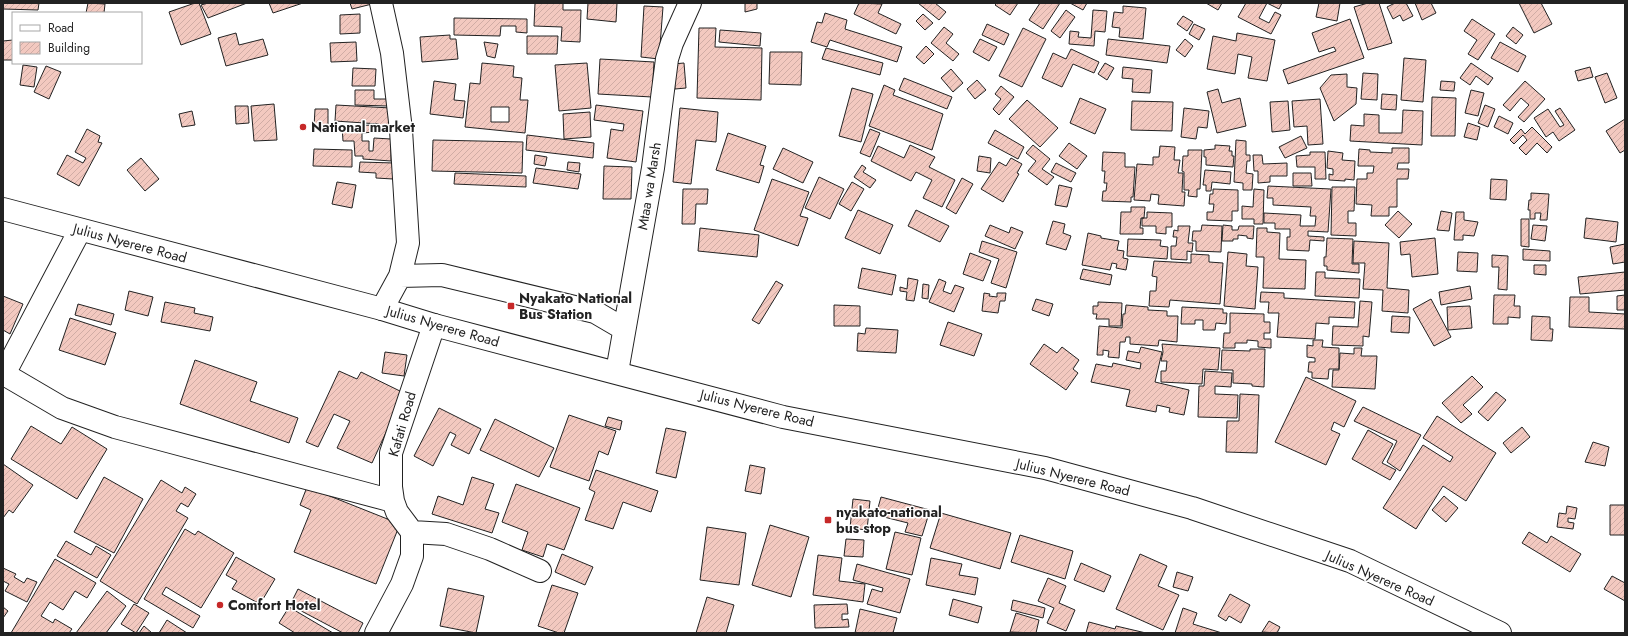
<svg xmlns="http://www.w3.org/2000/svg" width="1628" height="636" font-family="Jost,sans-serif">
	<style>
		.building { fill: url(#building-hatch); stroke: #222; fill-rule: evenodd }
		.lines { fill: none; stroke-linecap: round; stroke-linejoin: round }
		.minor-casing { stroke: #222; stroke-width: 24 }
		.highway-casing { stroke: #222; stroke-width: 24 }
		.minor { stroke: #fff; stroke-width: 22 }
		.highway { stroke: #fff; stroke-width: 22 }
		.poi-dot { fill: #c62828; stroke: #fff; stroke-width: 1.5 }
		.labels { text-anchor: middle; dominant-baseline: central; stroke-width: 3; stroke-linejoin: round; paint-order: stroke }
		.poi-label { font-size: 14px; font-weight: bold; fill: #222; stroke: #fff; text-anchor: start }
		.street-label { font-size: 14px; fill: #222; stroke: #fff }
	</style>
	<defs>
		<pattern id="building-hatch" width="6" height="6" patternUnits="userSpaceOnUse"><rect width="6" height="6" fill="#f3c9c0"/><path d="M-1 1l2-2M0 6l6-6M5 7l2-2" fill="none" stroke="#d0aca5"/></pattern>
	</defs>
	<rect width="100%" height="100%" fill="#fff"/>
	<path class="building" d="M3,3h36l-1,7 -35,-1z
		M88,3l17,1 -1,9h-18z
		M195,3h4l12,31 -30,11 -12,-33z
		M208,3h39l-39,15 -7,-13z
		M269,3h34l-30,10z
		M350,3h26l-24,6z
		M535,3h28v7h18l-1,32 -19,-1 1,-14 -28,-1z
		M588,3h29l-1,19 -29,-3z
		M745,3h12v6l-12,3z
		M859,3l23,1 -4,9 23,11 -5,10 -42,-20z
		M918,3h17l11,9 -7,8z
		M997,3h21l-8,12 -15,-10z
		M1040,3h20l-17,26 -14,-9z
		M1070,3h17l-4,7z
		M1206,3h16l-4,7z
		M1246,3h21l-8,15 10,5 6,-11 6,3 -10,19 -33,-17z
		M1267,3h15l-3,6z
		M1319,3h21l-3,18 -21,-4z
		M1368,3h11l13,40 -24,7 -14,-43z
		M1395,3h11l7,13 -10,5 -3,-6 -7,4 -6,-12z
		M1415,3h16l5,10 -14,7z
		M1519,3h22l11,21 -18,9z
		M644,6l19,1 -4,52 -18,-2z
		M1123,6l23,2 -3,31 -24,-2 1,-9 -8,-1 2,-15 9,1z
		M1066,10l9,7 -15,21 -9,-7z
		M1093,10l14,1 -2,21 -10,-1 -1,15 -25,-2 1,-13 9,1 -1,5 13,1z
		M825,13l22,7 -2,9 57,18 -5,15 -67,-22 -3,7 -16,-5 6,-20 5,1z
		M360,14v19l-20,1v-19z
		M923,14l10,9 -8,7 -9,-9z
		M1183,16l10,6 -6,9 -10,-7z
		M454,18l73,1v14l-11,-1v-6h-15l-1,10 -46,-1z
		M1350,19l14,39 -76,26 -5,-14 53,-19 -2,-4 -15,5 -7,-19z
		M1472,19l23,15 -17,26 -10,-6 9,-14 -13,-9z
		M987,24l22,10 -5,11 -22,-10z
		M1194,24l11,5 -6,11 -10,-6z
		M944,27l9,7 -7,9 13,11 -6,7 -22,-18z
		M1513,27l10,8 -7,9 -10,-8z
		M699,28h17l-1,19 47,1 -1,52 -64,-2z
		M1023,28l23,11 -24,48 -23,-11z
		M720,30l41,3 -1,13 -41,-4z
		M236,33l3,12 24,-6 5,16 -42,11 -8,-28z
		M1237,33l38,7 -8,41 -19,-3 4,-21 -14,-3 -3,20 -28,-5 6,-33 23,5z
		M450,35v4h6l2,20 -36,3 -2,-25z
		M527,36h31l-1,18h-30z
		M980,39l17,8 -8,14 -16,-9z
		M1108,39l62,7 -3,17 -61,-8z
		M1185,39l8,7 -8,11 -9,-7z
		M13,40v20h-10v-19z
		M356,42l1,19 -26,1 -1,-19z
		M484,42l14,2 -3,14 -8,-2z
		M1500,42l26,14 -8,16 -27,-14z
		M926,46l8,8 -10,10 -8,-7z
		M826,48l57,15 -3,12 -58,-16z
		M1071,49l28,13 -5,11 -21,-9 -11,23 -20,-9 11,-25 13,6z
		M770,52h32l-1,33 -32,-1z
		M1404,58l22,2 -3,42 -22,-2z
		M600,59l54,3 -2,35 -54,-3z
		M482,63l32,3 -1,11 9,1 -2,22h8l-3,33 -60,-6 5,-44 10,1zM491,107h18v15h-18z
		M587,63l4,45 -32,3 -4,-46z
		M684,63l2,25 -11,1 -2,-25z
		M1105,63l9,5 -7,12 -9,-6z
		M1471,63l22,15 -5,7 -12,-9 -6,9 -10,-7z
		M23,65l14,2 -3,20 -14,-2z
		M46,66l15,6 -12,27 -15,-7z
		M1123,67l29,3 -2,23 -18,-1 1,-13 -11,-1z
		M1590,67l3,10 -15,4 -3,-10z
		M353,68l23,1 -1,17h-23z
		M951,69l12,14 -10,9 -12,-14z
		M1363,73l15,1 -1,26 -16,-1z
		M1607,73l10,25 -12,5 -10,-26z
		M1347,74v13l10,1 -1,16 -22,17 -14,-33 11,-13z
		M904,78l48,19 -5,12 -48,-19z
		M977,80l9,10 -11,9 -8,-10z
		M434,81l22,3 -2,16 11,1 -2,17 -33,-4z
		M1441,81l14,1 -1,9 -14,-1z
		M1525,81l20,18 -21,23 -6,-5 11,-12 -8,-7 -11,13 -7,-6z
		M884,85l11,5 -2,5 50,19 -11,36 -63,-24z
		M1001,86l13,11 -15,18 -6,-6 8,-10 -6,-5z
		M852,88l21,6 -12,48 -22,-6z
		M1218,89l4,14 18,-5 6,28 -29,7 -10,-41z
		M355,90h19v9h13v7l-32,-1z
		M1471,90l13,3 -6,23 -13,-3z
		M1382,94l15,1 -1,15 -15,-1z
		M1432,97l24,1 -1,38h-24z
		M1080,98l26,11 -11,25 -25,-11z
		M1320,99l3,45 -15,1 -1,-19 -13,1 -2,-26z
		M1027,100l31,28 -18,19 -31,-28z
		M1132,101l41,1 -1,29 -41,-1z
		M1288,101l2,29 -18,2 -2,-30z
		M274,104l3,36 -23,1 -3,-35z
		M336,105l55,3 -1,23 -12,-1 1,-6 -44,-3z
		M596,105l47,6 -7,51 -29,-4 4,-29 12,2 1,-7 -30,-4z
		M1485,105l10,4 -7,18 -10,-4z
		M235,106h13l1,17 -13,1z
		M680,108l38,4 -2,30 -20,-2 -5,44 -18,-2z
		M1184,108l25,3 -2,17 -9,-1 -2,12 -15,-2z
		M1560,108l15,22 -16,11 -6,-9 -7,5 -12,-19 14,-9 12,18 4,-2 -9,-14z
		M315,109h13v19l-14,-1z
		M1403,110l20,1 -1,34 -72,-4 1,-16 13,1v-12l15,1v18h23z
		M192,111l3,14 -13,2 -3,-13z
		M590,112l1,25 -27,2 -1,-25z
		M1499,116l14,7 -5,11 -14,-7z
		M1625,119v31l-5,3 -14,-22z
		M1468,123l12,4 -3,13 -13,-3z
		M374,125v7l-12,1v8h7v10h4l1,-13 17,1v22l-28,-2v-3h-8l-1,-15h-11l-1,-15z
		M1532,127l20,20 -5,6 -10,-10 -11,12 -7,-7 8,-8 -4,-5 -9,9 -4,-4 11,-11 4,5z
		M87,129l13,7 -2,6 4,1 -23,43 -22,-12 10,-19 16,8 3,-5 -11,-6z
		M870,129l10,4 -10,24 -10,-4z
		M995,130l29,17 -6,12 -30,-16z
		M728,133l38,13 -6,19 4,1 -5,17 -43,-13z
		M527,135l67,8 -1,15 -67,-8z
		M1301,136l6,12 -22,10 -6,-11z
		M433,140l90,2 -1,31 -90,-2z
		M1236,140l10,1v14h4v6h-3l-1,12 7,1 -1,16h-9v-7l-9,-1z
		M1069,143l18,13 -10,13 -18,-13z
		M910,145l25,12 -6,10 26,13 -13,27 -19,-9 9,-18 -16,-8 -5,9 -40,-20 7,-15 26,12z
		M1033,145l17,14 -8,10 12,8 -7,8 -19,-14 8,-10 -10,-8z
		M1215,145l15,1 -1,5h3v5h2l-1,11 -27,-2v-8h-2v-7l11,-1z
		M1160,146l15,1 -1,13h6l-2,13h5l-1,19h3l-1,14 -26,-2 1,-9 -8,-1 -1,7 -16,-1 3,-36 16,1v-8h6z
		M783,148l30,14 -10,21 -30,-14z
		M1392,148h17v15h-11l-1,6h12l-1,10h-11v28h-8v9h-18l1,-11 -16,-1 1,-25h10v-6h6l1,-7h-16l1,-17 11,1v2l22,1z
		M314,149l38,1v17l-39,-1z
		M1188,150h14l-2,39h-3v8l-9,-1 1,-6h-5v-18l-2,-1 1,-15h5z
		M1328,151l15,2 -1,7 13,1 -1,19 -9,-1v2l-16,-1v-6l4,1v-6l-6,-1z
		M1103,152l22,1v14h10l-2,30h-2v5l-29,-1 1,-10h3l1,-8h-3l1,-12h-3z
		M1310,152h15l1,27h-11v-12h-18l-1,-11 14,-1z
		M535,155l12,2 -2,9 -11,-2z
		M1253,155h9l1,9 24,-1v13h-17v6l-12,1v-12h-4z
		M979,156l12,2 -1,15 -13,-2z
		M141,158l18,21 -14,12 -18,-21z
		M1011,158l11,6 -5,9 2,1 -16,28 -22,-13 18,-27 7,4z
		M360,162l34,1 -1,16 -17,-1v-5l-17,-1z
		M568,162l12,1 -1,9 -12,-2z
		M1056,163l20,10 -5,9 -20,-10z
		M862,165l4,3 -3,4 13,8 -6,8 -16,-11z
		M604,166l28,1 -1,32h-28z
		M536,168l45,6 -3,15 -45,-6z
		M1205,170l26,2 -1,12 -18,-2 -1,9h-5v-6h-3z
		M455,173l71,3v11l-72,-3z
		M1293,173h18l1,13h-19z
		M819,177l25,12 -14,30 -25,-11z
		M962,178l11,6 -17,30 -10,-6z
		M772,179l37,13 -9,24 8,2 -10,28 -44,-16z
		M1491,179l16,1 -1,20 -16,-1z
		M337,182l19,3 -4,23 -20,-4z
		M852,182l12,7 -13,22 -12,-7z
		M1059,185l13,3 -5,19 -12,-2z
		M1268,186l63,3 -3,43 -20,-1v5l16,1v4l-14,-1 -1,11 -22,-1v-13h3v-8h-15v-6h-11v-10l37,2 -1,11h15l1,-10h-6l1,-9 -38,-2v-7h-6z
		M1332,187h23l-1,24h-6v12h8v13l-25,-1z
		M683,189h25l-1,15h-11l-1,20h-13z
		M1213,189l25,1v21h-6v10l-25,-1v-8h6l1,-8h-5l1,-10h3z
		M1254,189l10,1 -1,34h-9v-5h-12v-13l11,1z
		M1531,193l18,1 -2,26h-7l1,-7h-6v6h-5v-9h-2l1,-10h2z
		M1131,207h14l-1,11h-3l-1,10h3v6h-23l1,-22h10z
		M858,210l35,15 -13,29 -35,-16z
		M916,210l33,16 -9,16 -32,-16z
		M1398,211l14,13 -13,14 -14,-13z
		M1441,211l11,2 -3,18 -12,-1z
		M1147,212l25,1v14h-6v7l-10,-1v-7h-14v-8h5z
		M1456,212h8v8l14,2 -4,14 -11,-1v5h-9z
		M1586,218l32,4 -2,20 -32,-4z
		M1521,219h8v28l-8,-1z
		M1053,221l12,3 -2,9 8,3 -5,14 -20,-6z
		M990,225l19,8 2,-6 12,5 -8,17 -30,-13z
		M1202,225l20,1 -1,26 -25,-1v-10h-4l1,-10h8z
		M1223,225l9,1v4h6l1,-4h15l-1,13 -6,-1v-2l-9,-1v4h-5v2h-11z
		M1533,225l14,1 -2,15 -14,-2z
		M1178,226h12l-2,17h5l-1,9 -5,-1v9l-16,-1v-13h5l1,-9h-4l1,-7 4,1z
		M700,228l59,7 -2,22 -59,-6z
		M1257,228h10v4l13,1 -1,26 27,1 -1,29 -42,-1 1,-31h-8z
		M1088,233l13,3v2l18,3 -2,9 7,1 -1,7 5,1 -2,11 -10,-2 1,-4 -5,-1 -2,7 -28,-5z
		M1327,238l26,1 -1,25h7v9l-32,-3v-4h-3v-9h2z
		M1435,238l3,36 -26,3 -2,-23 -9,1 -1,-13z
		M1128,239l33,1 -1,6 8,1 -1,12 -40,-3z
		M982,241l35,11 -11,36 -15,-5 8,-24 -20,-7z
		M1354,241l35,2 -2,45 22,2 -1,23 -26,-2 1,-21 -20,-1 2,-26h-12z
		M1625,244v18l-12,2 -3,-17z
		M1523,249l27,2v10l-27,-1z
		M1228,252l19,2 -1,12 12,1 -3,42 -31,-3z
		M1458,252l20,1 -1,19 -20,-1z
		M970,253l21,8 -8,20 -20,-7z
		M1191,254l18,1v7l14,1 -3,41 -50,-4 -1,7 -20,-1 1,-15h6l1,-14 -5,-1 2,-15 37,2z
		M1492,255l16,1 -1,34 -9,-1 1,-22h-7z
		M1534,265h12v10l-12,-1z
		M862,268l34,7 -4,20 -34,-7z
		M1083,269l29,6 -2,10 -30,-6z
		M1316,272h9v6l35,1 -1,19 -44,-2z
		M1625,272v18l-45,4 -2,-17z
		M908,278l10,2 -4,21 -8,-1 1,-8 -7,-1v-4l7,2z
		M939,279l7,3 -3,9 8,3 4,-9 9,3 -10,24 -25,-10z
		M776,281l7,4 -24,39 -7,-4z
		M923,284l6,1 -1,14 -6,-1z
		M1470,286l2,13 -31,6 -2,-13z
		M129,291l24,6 -5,19 -23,-6z
		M1261,292l23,1v5l71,4 -1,16 -25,-1v7l-13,-1 -1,16 -38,-2 2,-24h-11l1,-11h-9z
		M984,293l6,1 -1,2 8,1v-4h9l-1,8h-5l-2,12 -16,-2z
		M1494,295h21l-1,11h6v12l-12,-1v7h-15z
		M1625,295v15h-8v-14z
		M3,296l20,8 -13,30 -7,-4z
		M1570,297h19v15l36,2v15l-56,-2z
		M1036,299l17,5 -4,12 -17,-6z
		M1431,299l20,38 -17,9 -21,-37z
		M1360,301l12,1 -3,35 -6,-1v10l-31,-1 1,-19 25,1z
		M165,302l30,6 -1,5 19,4 -3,14 -49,-9z
		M1098,302l24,1 -1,23h-12v-7h-13l1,-5h-4v-8h5z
		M78,304l36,10 -3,11 -36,-10z
		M834,305l26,1v20h-26z
		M1126,305l22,2v3l19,1v5h11l-1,26 -18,-2 -1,6 -28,-2v-7h-4l-1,5h-5l-1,16 -11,-1 1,-6 -6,-1v5h-6l2,-29 23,2 1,-14h2z
		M1470,306l2,22 -24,2 -1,-23z
		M1182,307l41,2v4h4l-1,11 -10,-1 -1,7h-12v-10h-8v4h-14z
		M1230,313l34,1v8h6v11h-6v6h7v9l-13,-1v-6l-11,-1v3h-12v5h-12l1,-15h6z
		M1392,316l18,1 -1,16 -18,-1z
		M1532,316l18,1v12h3l-1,12 -21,-1z
		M70,318l46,15 -11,32 -46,-15z
		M948,322l34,12 -8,22 -34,-11z
		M866,328l32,2 -2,23 -39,-2 1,-18 7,1z
		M1313,340h10l-1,7 17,1v21h-10l-1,10 -16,-1v-6h-4l1,-10h6v-4l-8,-1v-12l6,1z
		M1044,344l13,9 5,-6 17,13 -6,9 5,4 -12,17 -36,-26z
		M1162,344l58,4 -2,22 -15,-1 -1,15 -41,-2v-11h5l1,-10h-6l2,-9z
		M1141,347l21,5 -7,30 34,8 -5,25 -15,-3 1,-4 -13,-3 -1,7 -30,-6 4,-16 -39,-8 5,-18 16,3 1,-4 27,6 1,-6 -15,-3 2,-9 11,2z
		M1354,348h8l-1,8h16l-2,33 -43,-2 1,-17h6l1,-17 14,1z
		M1250,349h15l-1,38 -12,-1v-2l-19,-1v-13h-12l1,-20 28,1z
		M385,352l22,3 -3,21 -22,-3z
		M195,360l62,22 -7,19 48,17 -9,25 -109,-39z
		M339,371l18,8 4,-7 43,21 -32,70 -35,-15 13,-27 -16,-7 -16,33 -12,-5z
		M1205,371l27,2 -1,14 -16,-1v8l23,1 -1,23 -39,-1 1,-31h5z
		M1472,376l11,11 -20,18 9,9 -11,9 -19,-20z
		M1306,377l50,24 -12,26 -10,-5 -3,8 9,4 -14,31 -51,-23z
		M1496,392l10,8 -18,21 -10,-9z
		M1240,394l19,1 -2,58 -31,-1 1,-31h12z
		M1363,407l58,28 -21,36 -13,-9 10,-21 -43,-20z
		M439,408l42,21 -12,25 -18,-9 5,-10 -6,-3 -17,34 -19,-10z
		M569,415l47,16 -8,24 -9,-4 -10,30 -39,-14z
		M1437,416l59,37 -30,48 -23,-15 -27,43 -33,-21 40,-63 27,17 3,-5 -30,-19z
		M608,417l14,4 -2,9 -15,-4z
		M495,419l59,29 -15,29 -59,-27z
		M31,426l30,18 11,-17 35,22 -30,50 -66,-40z
		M1522,427l8,10 -19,16 -8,-10z
		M666,428l20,4 -10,46 -20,-5z
		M1368,430l25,14 -11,19 14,7 -6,10 -38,-21z
		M1593,442l16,5 -4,19 -20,-4z
		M3,464l30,21 -20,28 -4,-3 -6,8z
		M750,465l15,3 -4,26 -16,-3z
		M596,470l62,21 -7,21 -28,-10 -10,27 -28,-9 10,-28 -6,-3z
		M104,477l39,22 -29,54 -40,-21z
		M472,477l22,7 -9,25 14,4 -7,20 -60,-19 6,-18 25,9z
		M161,480l21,13 3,-6 11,7 -8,13 -7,-4 -5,8 12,7 -51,86 -37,-23z
		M516,484l64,24 -16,42 -17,-6 -4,13 -21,-7 6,-18 -26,-10z
		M307,487l93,37 -24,60 -82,-32 17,-42 -11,-5z
		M1444,496l14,12 -12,14 -14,-12z
		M881,497l49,13 -8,26 -17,-4 3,-9 -32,-8z
		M853,499l17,2 -3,29 -17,-2z
		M1610,505h15v30h-15z
		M1567,506l10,2 -2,11 -7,-1v4l6,1 -1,6 -16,-2 2,-14 7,1z
		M941,513l70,20 -11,36 -70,-21z
		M770,525l39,12 -18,60 -39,-12z
		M707,527l39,6 -7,52 -39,-5z
		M185,529l10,6 3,-4 36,22 -33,55 -35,-21 -4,7 38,22 -7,12 -49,-29z
		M895,532l26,6 -9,37 -26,-6z
		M1529,532l18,11 4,-7 30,18 -11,18 -48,-29z
		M1020,535l53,16 -8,28 -54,-17z
		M846,539l18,1 -1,17 -19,-1z
		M66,541l25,14 5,-9 15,9 -14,23 -40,-22z
		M562,554l31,13 -8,18 -30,-13z
		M1140,554l27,12 -9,20 21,9 -16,35 -47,-21z
		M818,555l24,3 -3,23 26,3 -2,18 -50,-7z
		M236,557l39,22 -15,25 -28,-15 5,-8 -11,-6z
		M931,558l31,6 -3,11 19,3 -3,17 -49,-10z
		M55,559l41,24 -9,15 -12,-7 -12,19 -13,-8 -9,14 12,7 2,-4 17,10 -3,4h-58z
		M1081,563l30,13 -7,16 -30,-12z
		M857,564l53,15 -10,34 -33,-9 5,-15 10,3 1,-4 -30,-8z
		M3,568l13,6 -2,3 10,6 3,-5 10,4 -10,20 -22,-11 4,-7 -6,-3z
		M1177,572l16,5 -5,14 -15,-4z
		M1612,576l13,7v18l-21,-12z
		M1048,578l18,8 -7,17 16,7 -9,21 -19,-8 7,-15 -16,-7z
		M552,585l26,8 -14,40h-5l-21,-7z
		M448,588l36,8 -8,37 -36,-7z
		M298,589l65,34 -5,10h-15l-53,-28z
		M107,591l19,15 -20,27h-30z
		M1230,594l20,11 -9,18 -12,-7 -3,5 -8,-5z
		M707,597l27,8 -8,28h-30z
		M953,599l29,8 -4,16 -29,-8z
		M1013,600l32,8 -2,10 -32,-8z
		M134,604l15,9 -13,20 -15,-9z
		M847,604l1,10h-6v6l6,-1 1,8 -34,1 -1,-23z
		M3,607l5,4 -5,7z
		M289,607l44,26h-38l-16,-10z
		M1183,608l14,5 -4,11 29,9h-47z
		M860,609l37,9 -4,15h-38z
		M1016,613l23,7 -3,13 -26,-1z
		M167,620l20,13h-28z
		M1269,621l11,6 -3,6 -15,-1z
		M1089,622l26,7 1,-3 30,7h-60z
		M144,626l8,7h-13z"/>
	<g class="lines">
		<g class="minor-casing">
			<path id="minor" d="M381,3l11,50 9,77 7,113 -8,33 -18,33
				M400,276l42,-1 153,37 29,17
				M617,372l36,-204 14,-109 5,-16 18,-40
				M4,374l58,34 53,19 278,74
				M3,376l77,-146
				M412,532l34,2 44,15 50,22
				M376,633l26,-49 10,-28v-24l-15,-20 -4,-11 -2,-14v-34l43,-128"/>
		</g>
		<g class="highway-casing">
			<path id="highway" d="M3,209l379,100 52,16 349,92 262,51 147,40 158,53 150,72"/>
		</g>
		<use href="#minor" class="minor"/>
		<use href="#highway" class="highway"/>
	</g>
	<g class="poi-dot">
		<circle cx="303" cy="127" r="4"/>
		<rect x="507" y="302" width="8" height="8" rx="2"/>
		<rect x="824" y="516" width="8" height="8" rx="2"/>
		<circle cx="220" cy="605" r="4"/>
	</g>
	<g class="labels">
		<g class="poi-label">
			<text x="311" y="127">National market</text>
			<text x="519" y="298">Nyakato National<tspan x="519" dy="16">Bus Station</tspan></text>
			<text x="836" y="512">nyakato-national<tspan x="836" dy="16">bus stop</tspan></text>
			<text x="228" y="605">Comfort Hotel</text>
		</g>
		<g class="street-label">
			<text transform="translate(649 186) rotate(-81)">Mtaa wa Marsh</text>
			<text transform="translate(130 243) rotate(15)">Julius Nyerere Road</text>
			<text transform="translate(443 326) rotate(16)">Julius Nyerere Road</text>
			<text transform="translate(757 408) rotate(14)">Julius Nyerere Road</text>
			<text transform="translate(402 424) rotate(-74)">Kafati Road</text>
			<text transform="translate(1073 477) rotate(14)">Julius Nyerere Road</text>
			<text transform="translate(1380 578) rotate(24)">Julius Nyerere Road</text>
		</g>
	</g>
	<rect width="1628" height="636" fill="none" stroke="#222222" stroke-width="8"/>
	<rect x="12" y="12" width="130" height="52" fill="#ffffff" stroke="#a7a7a7"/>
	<rect x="20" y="25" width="20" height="6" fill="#ffffff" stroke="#a7a7a7"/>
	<text x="48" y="32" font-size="12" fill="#222222">Road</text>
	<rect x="20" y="42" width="20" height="12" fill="url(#building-hatch)" stroke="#a7a7a7"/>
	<text x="48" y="52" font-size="12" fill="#222222">Building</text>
</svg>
